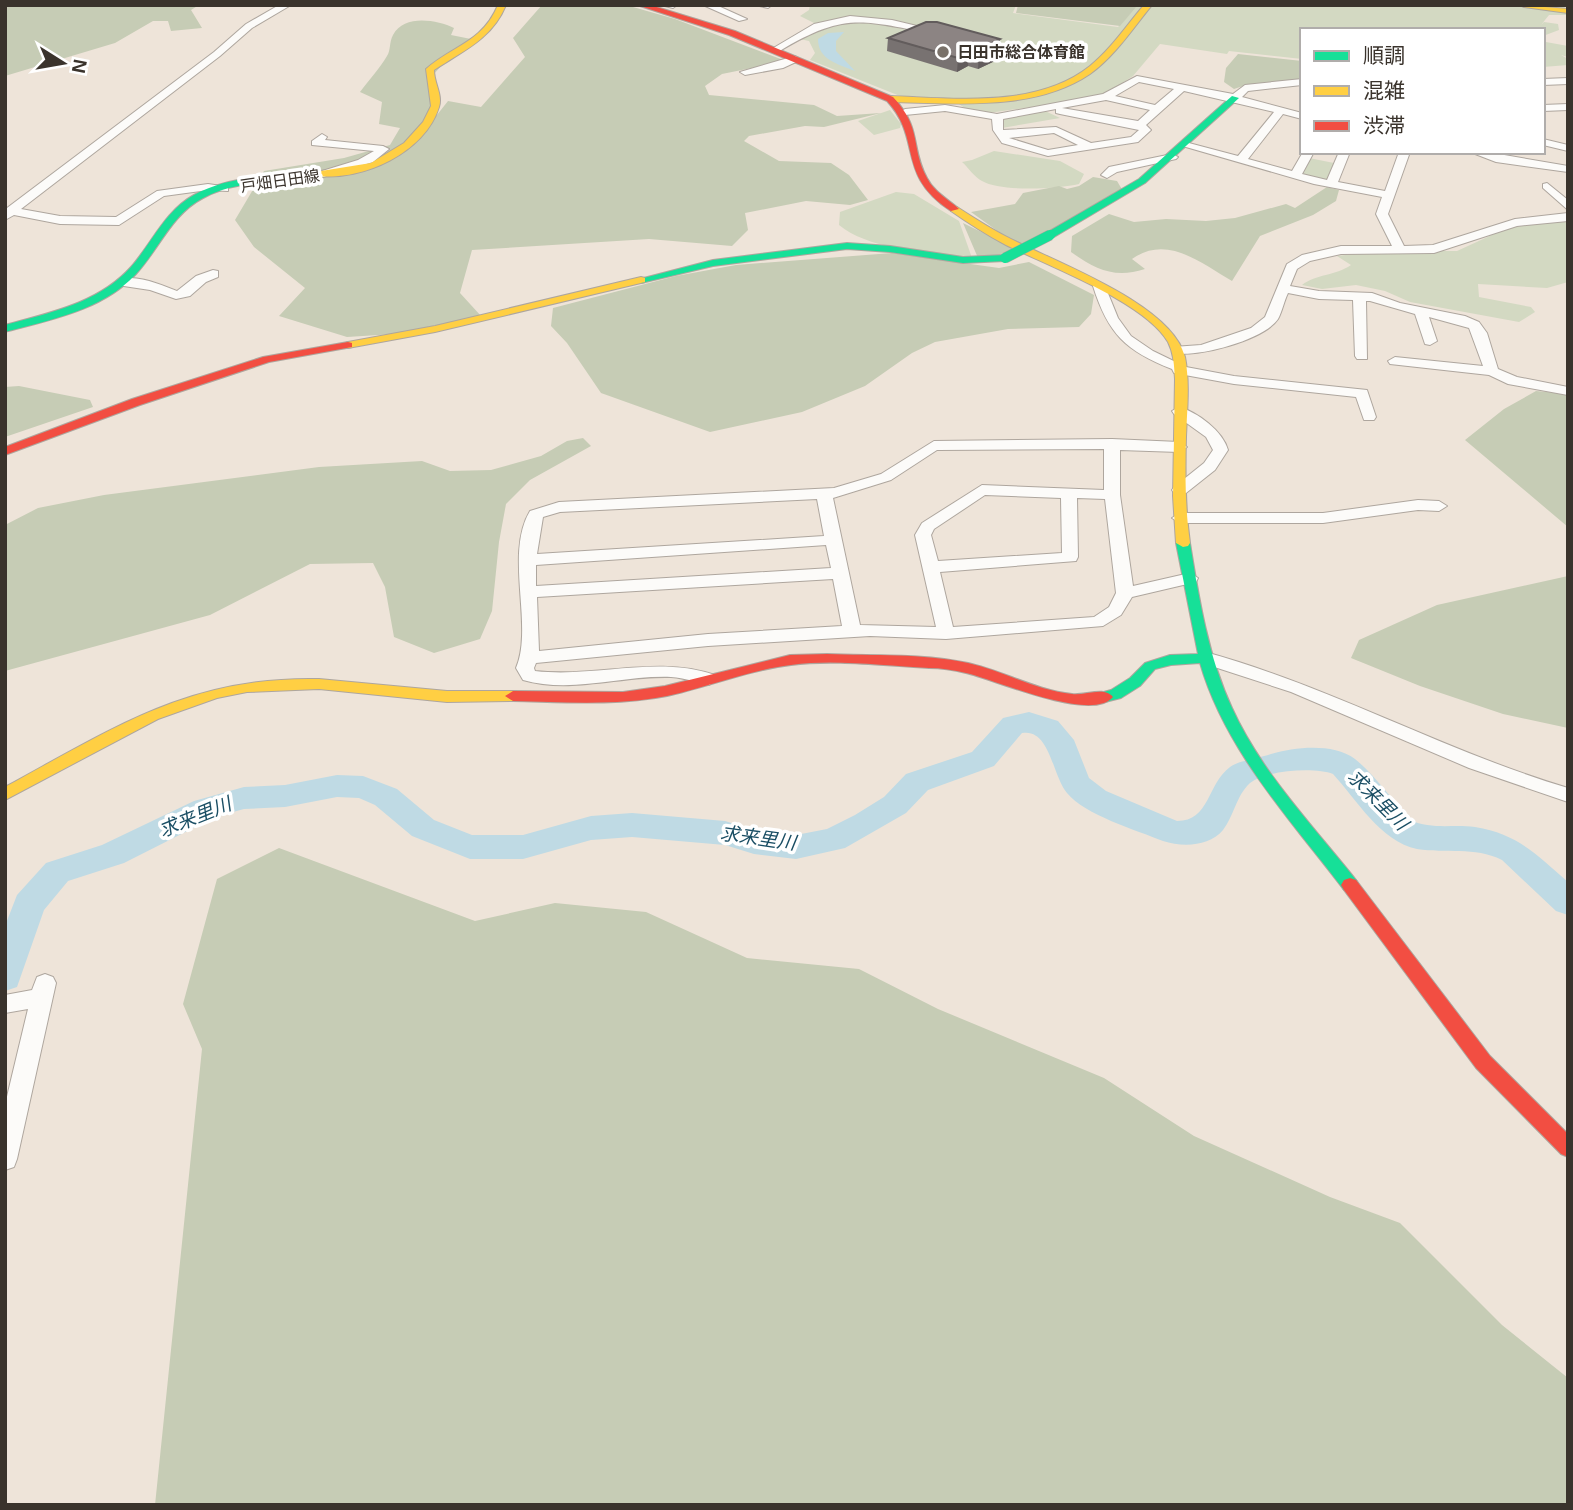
<svg xmlns="http://www.w3.org/2000/svg" width="1573" height="1510" font-family="Arial,'Noto Sans JP',sans-serif">
	<style>
		.green { fill: #d3d9c2 }
		.forest { fill: #c6ccb5 }
		.water { fill: #bfdae4 }
		.lines { fill: none; stroke-linecap: round; stroke-linejoin: round }
		.river { fill: #bfdae4; fill-rule: evenodd }
		.street-casing { stroke: #aea69e; stroke-width: 2 }
		.fast-casing { stroke: #aea69e; stroke-width: 2 }
		.slow-casing { stroke: #aea69e; stroke-width: 2 }
		.jam-casing { stroke: #aea69e; stroke-width: 2 }
		.street { fill: #fcfbf9; fill-rule: evenodd }
		.fast { fill: #16e098; fill-rule: evenodd }
		.slow { fill: #ffcf43; fill-rule: evenodd }
		.jam { fill: #f24e42; fill-rule: evenodd }
		.fast-bridge-casing { stroke: #aea69e; stroke-width: 11; stroke-linecap: butt }
		.fast-bridge { stroke: #16e098; stroke-width: 10 }
		.wall { fill: #787271 }
		.shaded-wall { fill: #625c5c }
		.building { fill: #8c8483; stroke: #625c5c; stroke-width: 2 }
		.poi-dot { fill: #797169; stroke: #fff; stroke-width: 2.5 }
		.labels { text-anchor: middle; dominant-baseline: central; stroke-width: 7; stroke-linejoin: round; paint-order: stroke }
		.far-poi-label { font-size: 16px; font-weight: bold; fill: #3a332c; stroke: #fff; text-anchor: start }
		.far-street-label { font-size: 16px; fill: #3a332c; stroke: #fff }
		.water-label { font-size: 19px; font-style: italic; fill: #1a4e64; stroke: #fff }
	</style>
	<rect width="100%" height="100%" fill="#eee4d9"/>
	<path class="green" d="M810,5h206l-3,8 105,14 20,-22h413l13,1 4,9h-19l-8,10 3,-3 14,2 1,6 -16,6v-6l-7,-1 -234,1v29l-73,-8 -2,3 -67,-10 -27,32 -32,21 -112,16 -20,-2 -19,-13 -50,-2 -90,-36 5,-7 -6,-12 -14,-3 21,-14 -16,-8 9,-6z
		M1543,37l3,5 22,4v11l-7,-2 7,4v6l-25,2z
		M890,110l11,14 -1,4 -26,7 -16,-14z
		M1043,110l17,8 -58,10 -2,-11z
		M994,151l66,10 24,13 -5,10c-22,5 -78,8 -97,-3 -8,-4 -14,-14 -20,-19l10,-2z
		M1309,158l25,5 -8,18 -25,-6z
		M896,192l18,2 45,27 13,37c-39,-6 -102,-7 -133,-33l1,-13z
		M1551,221h17v61l-21,6 -69,-4 1,13 52,10 4,5 -16,10 -109,-20 -25,-11 -29,-6 -34,4 -20,-4c14,-11 33,-9 49,-20l-14,-9 42,-5h78l48,-22z"/>
	<path class="forest" d="M5,5h194l-8,5 11,18 -31,3 -3,-10h-15l-38,22 -110,33z
		M542,5h84l49,14 111,42 -64,13 -17,12 4,9 105,10 23,11 44,-3 -57,14 -19,-1 -56,10 -5,5 35,20 52,2 18,12 19,25 -18,5 -44,-4 -61,12 3,17 -16,16 -83,-7 -177,11 -12,43 21,23 -87,18 -47,3 -68,-21 26,-28 -51,-41 -19,-27 29,-49 80,-13 46,-13 10,-17 -21,-4 3,-22 -22,-10c9,-12 20,-24 27,-36 4,-6 2,-14 6,-21 11,-21 44,-15 61,-7l-3,7 25,5 -34,25 -8,9c6,28 10,24 -5,51l19,-24 33,6 44,-50 -12,-19z
		M1018,5h120l-18,21 -104,-13z
		M1238,54l64,7v19l-56,5 -12,4 -10,-7 2,-14z
		M1093,177l24,4 6,10 -99,54 -21,-10 -32,-23 44,-8 8,-11 36,-7 8,3 12,-3z
		M1327,187l12,3 -3,11 -23,14 -53,21 -28,45c-31,-18 -65,-47 -100,-22l13,10c-31,10 -50,0 -74,-17l1,-16 37,-22 25,8 32,-3 40,2 29,-3 51,-14 9,4z
		M963,223l53,26 -15,7 -23,2z
		M892,253l107,15 30,-6 65,33 -3,19 -12,13 -71,2 -73,13 -23,11 -47,33 -63,26 -92,20 -109,-39 -34,-50 -16,-17 2,-18 123,-32 60,-11z
		M19,386l71,14 3,7 -88,30v-50z
		M1536,391l32,3v133l-103,-87 39,-31z
		M583,438l8,8 -61,34 -24,24 -7,38 -7,69 -12,28 -46,14 -40,-16 -9,-50 -12,-24 -63,1 -100,51 -205,56v-146l33,-17 66,-13 215,-28 103,-6 28,10 41,-1 50,-14 26,-15z
		M1568,576v152l-65,-14 -83,-28 -69,-28 8,-18 78,-35z
		M279,848l196,73 80,-18 91,9 101,46 112,11 79,40 166,69 90,58 136,61 70,26 102,102 66,53v127h-1413l47,-456 -19,-45 34,-125z"/>
	<path class="water" d="M844,32l-8,9v10l19,20c-17,-7 -37,-11 -37,-32l10,-6z"/>
	<g class="lines">
		<path class="river" d="M1029,712l29,9 16,19 15,38 17,13 71,30c33,0 30,-37 53,-54 10,-7 30,-9 41,-13 25,-7 62,-11 84,5 19,15 39,43 55,61 21,10 43,4 65,7 43,7 62,28 93,55v33l-12,-4 -54,-51c-28,-14 -56,-6 -85,-11 -36,-7 -61,-50 -84,-75 -18,-7 -67,-4 -83,9 -14,13 -16,33 -27,47 -14,17 -41,17 -60,11 -27,-11 -78,-26 -96,-48 -15,-18 -17,-65 -45,-60l-28,33 -66,24 -22,23 -61,35 -49,11 -42,-5 -29,-9 -93,-8 -41,3 -68,19h-53l-58,-23 -37,-31 -16,-7 -22,-1 -52,10 -41,2 -29,8 -91,46 -56,18 -24,29 -27,77 -12,4v-65l12,-31 29,-32 56,-18 92,-44 50,-14 41,-2 52,-10 26,1 34,13 37,31 38,15h51l68,-19 41,-3 93,8 29,9 42,5 31,-6 28,-14 29,-18 22,-23 66,-22 31,-34z"/>
		<g class="street-casing">
			<path id="street" d="M279,5h12l-39,23 -32,28 -199,153 39,7 56,1 41,-26 51,-7 20,3v4l-20,-1 -44,6 -45,29 -59,-1 -46,-9 -9,5 2,-12 207,-156 32,-28z
				M661,5h16l-4,3z
				M703,5h13l31,14 -8,2z
				M755,5h17l-4,3z
				M850,16l42,4 46,11 -5,3c-72,-14 -89,-22 -155,18l-8,-2 44,-26z
				M795,56l5,3 -2,2 -15,7 -38,7 -5,-3z
				M1137,76l96,18 12,-9 57,-6v6l-54,6 -6,6 60,16v6l-19,-5 -35,45 44,12 11,-19h11l-12,22 25,6 12,-28h11l-12,30 47,9 14,-39h11l-22,62 16,32 29,-1 82,-26 53,-6v8l-51,5 -83,27 -93,1 -31,7 -13,8 -7,17 29,5 53,2 28,10 65,13 14,6 8,11 11,36 19,8 51,10v8l-60,-11 -19,-9 -99,-11 -2,-3 7,-4 88,9 -14,-38 -40,-11 8,24 -7,4 -5,-1 -10,-30 -45,-13h-4l1,58h-10l-2,-3 -2,-56 -34,-1 -31,-6c-4,8 -6,19 -10,26 -14,21 -81,39 -105,34v-6l28,-2 50,-17 14,-11 22,-53 15,-9 39,-9h51l-16,-32 6,-17 -68,-13 -135,-39 6,-3 53,14 36,-44 -90,-21 -38,34 5,5 -13,12 -90,14 -46,-13 -9,-13 -1,-11 -47,-8 -40,4 -5,-3 5,-3 40,-4 52,9 106,-20zM1139,82l35,7 -19,16 -40,-9zM1106,100l44,10 -12,11 -76,-13zM1056,109v4l4,1 79,16 -8,7 -40,6 -35,-16 -53,3v-11zM1054,133l24,12 -30,5 -39,-12z
				M1568,78v6l-25,1v-6z
				M1568,104v6l-25,1v-6z
				M322,134l5,3 -2,3 58,6 6,3 -16,13 -50,15 -6,-3 2,-2 39,-12 16,-9 -62,-6v-4z
				M1543,139l25,6v6l-25,-6z
				M1470,152h17l81,14v6l-72,-10z
				M1172,154l6,3 -2,2 -59,13 -10,6 -6,-3 8,-8z
				M1547,183l21,17v10l-25,-22v-4z
				M213,270l5,1v6l-12,5 -16,14 -14,3 -26,-9 -33,-5 -1,-3c14,-11 46,3 61,9l19,-15z
				M1099,282l6,4 13,32 13,18 22,15 33,16 48,9 133,14 9,27 -2,3h-10l-8,-23 -122,-13 -60,-11 -2,-4c-46,-18 -64,-35 -79,-83z
				M1179,407c18,5 44,24 49,43l-13,20 -29,23h-12l-2,-3 2,-3 30,-24 9,-13 -7,-13 -32,-23 -2,-3z
				M1112,439l67,3 8,5 -8,5 -59,-2v45l13,91 57,-13 8,5 -2,4 -64,15 -11,18 -18,11 -157,13 -76,-3 -162,10 -172,17 -2,5 1,3c61,7 122,-16 180,4l3,4 -9,6c-13,-3 -24,-7 -38,-8 -49,-2 -99,17 -148,3l-7,-12c18,-42 -12,-114 14,-157l29,-9 275,-14 47,-14 53,-33zM1104,449v41l-122,-5 -60,38 -7,12 21,92 -76,-2 -27,-127 58,-18 46,-30zM985,495l76,3 1,55 -124,8 -7,-26 3,-6zM1077,498l28,1 11,94 -7,14 -15,10 -141,10 -13,-55 136,-11 2,-4zM817,499l7,37 -287,18 6,-37 17,-5zM826,545l5,23 -295,18v-21zM833,579l9,47 -134,8 -169,17 -2,-54z
				M1418,500l21,1 8,5 -8,5 -21,-1 -95,13h-143l-8,-5 8,-5h143z
				M1205,652c125,34 239,99 363,136v14l-99,-34 -178,-76 -92,-30 -3,-4 3,-4z
				M45,974l8,3 3,6 -39,176 -3,8 -9,3v-65l23,-96 -23,4v-18l27,-5 5,-13z"/>
		</g>
		<g class="fast-casing">
			<path id="fast" d="M1232,96l7,2 -94,85 -91,54h-8v-4l93,-54z
				M321,171l5,3 -2,2c-40,8 -84,2 -121,22 -31,16 -44,51 -67,76 -33,36 -86,46 -131,58v-7c44,-12 94,-22 126,-58 21,-24 34,-56 63,-72 37,-21 86,-19 127,-24z
				M847,243l43,3 73,11 42,-2 5,3 -5,3 -42,2 -73,-11 -43,-3 -134,17 -72,17 -5,-3 77,-20z
				M1183,539l7,4c9,56 18,113 42,165 29,64 81,118 124,172l3,5 -3,5h-12c-54,-71 -119,-140 -144,-227l-29,2 -16,4 -15,17 -19,12 -16,4 -8,-5 3,-4 11,-3 19,-12 15,-15 25,-8 28,-1 -22,-111z"/>
		</g>
		<g class="slow-casing">
			<path id="slow" d="M498,5h8c-14,34 -43,46 -72,65 0,13 9,25 5,37 -14,46 -77,74 -121,69l-2,-2 5,-3 50,-8 33,-20 19,-21 8,-16 -5,-37c27,-24 56,-26 72,-64z
				M1144,5h8c-19,23 -37,51 -62,69 -56,38 -135,29 -200,28l-4,-3 4,-3c64,2 146,13 200,-30 21,-17 36,-40 54,-61z
				M1520,5l48,4v4l-44,-6z
				M951,207h6c20,13 39,25 60,35 44,22 156,64 168,115 5,25 2,54 1,80 -1,35 -1,70 4,106l-2,3 -5,1 -7,-4 -3,-47 2,-117c-1,-13 -1,-25 -7,-37 -23,-40 -120,-76 -162,-97 -19,-10 -38,-22 -55,-34z
				M641,277l4,1v4l-210,50 -87,16 -6,-3 6,-3 87,-16z
				M319,679l128,12h66l8,5 -8,5 -66,1 -128,-13 -72,3 -30,6 -59,21 -153,81v-13c109,-59 185,-111 314,-108z"/>
		</g>
		<g class="jam-casing">
			<path id="jam" d="M637,5h13l85,26 158,66c30,32 17,50 34,81 7,14 21,21 32,31l-8,2c-56,-37 -28,-71 -64,-110l-158,-66z
				M348,342l4,1v4l-83,15 -129,43 -135,50v-8l127,-48 131,-42z
				M827,654c46,2 95,-1 141,9 35,8 68,27 104,31 12,2 32,-8 41,3 -22,26 -119,-18 -147,-24 -12,-3 -25,-5 -37,-5 -45,-2 -94,-9 -138,-3 -42,5 -83,22 -124,31 -50,10 -103,6 -154,5l-8,-5 8,-5 110,1 42,-6 125,-31z
				M1350,878l6,2 134,176 78,78v23l-7,-3 -85,-86 -132,-178 -3,-5 3,-5z"/>
		</g>
		<use href="#street" class="street"/>
		<use href="#fast" class="fast"/>
		<use href="#slow" class="slow"/>
		<use href="#jam" class="jam"/>
		<g class="fast-bridge-casing">
			<path id="fast-bridge" d="M1005,258l45,-23"/>
		</g>
		<use href="#fast-bridge" class="fast-bridge"/>
	</g>
	<path class="wall" d="M888,38l111,15 -2,7 -19,9 -10,-3 -11,6 -70,-21z"/>
	<path class="shaded-wall" d="M1000,39l-3,21 -19,9 1,-14 11,-11z
		M969,53l-1,13 -11,6 1,-14z"/>
	<path class="building" d="M926,22h11l63,17 -10,5 8,2 -19,9 -10,-2 -11,5 -70,-20z"/>
	<circle class="poi-dot" cx="943" cy="52" r="7"/>
	<g class="labels">
		<g class="far-poi-label">
			<text x="957" y="52">日田市総合体育館</text>
		</g>
		<g class="far-street-label">
			<text transform="translate(280 181) rotate(-8)">戸畑日田線</text>
		</g>
		<g class="water-label">
			<text transform="translate(1378 800) rotate(45)">求来里川</text>
			<text transform="translate(195 817) rotate(-22)">求来里川</text>
			<text transform="translate(758 838) rotate(8)">求来里川</text>
		</g>
	</g>
	<rect width="1573" height="1510" fill="none" stroke="#3a332c" stroke-width="14"/>
	<rect x="1300" y="28" width="245" height="126" fill="#ffffff" stroke="#b0adab" stroke-width="2"/>
	<rect x="1314" y="51" width="35" height="10" fill="#16e098" stroke="#b0adab" stroke-width="2"/>
	<text x="1363" y="63" font-size="21" fill="#3a332c">順調</text>
	<rect x="1314" y="86" width="35" height="10" fill="#ffcf43" stroke="#b0adab" stroke-width="2"/>
	<text x="1363" y="98" font-size="21" fill="#3a332c">混雑</text>
	<rect x="1314" y="121" width="35" height="10" fill="#f24e42" stroke="#b0adab" stroke-width="2"/>
	<text x="1363" y="133" font-size="21" fill="#3a332c">渋滞</text>
	<g transform="translate(63 63) rotate(101)" stroke="#ffffff" stroke-width="5" paint-order="stroke">
	<path d="M0-5L12 26L0 18L-12 26Z" fill="#3a332c"/>
	<text y="-10" font-size="19" font-weight="bold" text-anchor="middle" fill="#3a332c">N</text>
	</g>
</svg>
